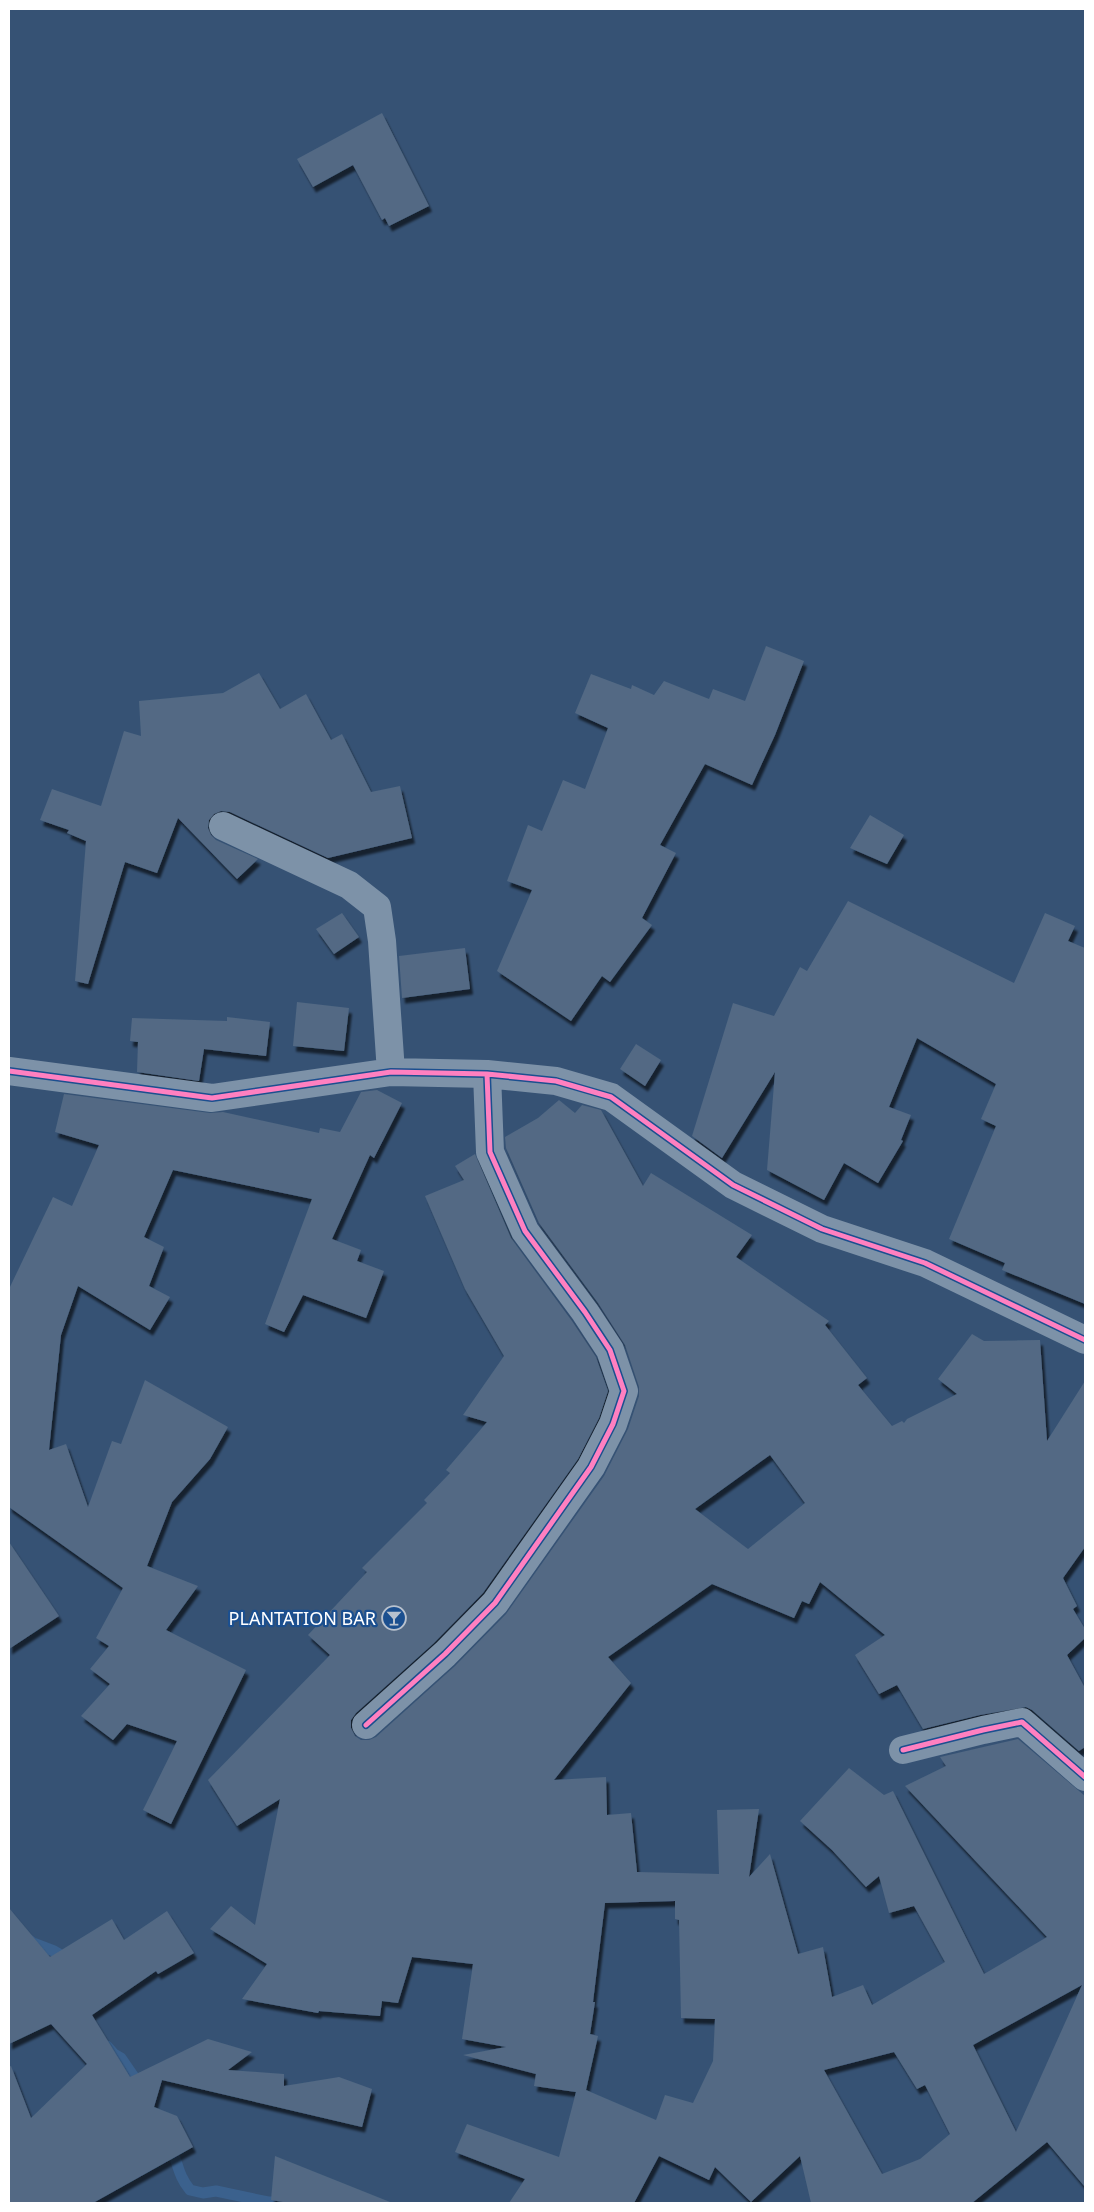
<svg xmlns="http://www.w3.org/2000/svg" width="1094" height="2212" font-family="'Noto Sans',sans-serif">
	<style>
		.lines { fill: none; stroke-linecap: round; stroke-linejoin: round }
		.stream { stroke: #3b618d; stroke-width: 11 }
		.building { fill: #526984; fill-rule: evenodd; filter: url(#shadow) }
		.street { stroke: #7d92a8; stroke-width: 28 }
		.cycleway-casing { stroke: #1b4f8f; stroke-width: 8 }
		.cycleway { stroke: #ff80c0; stroke-width: 5 }
		.labels { text-anchor: middle; dominant-baseline: central; stroke-width: 4.5; stroke-linejoin: round; paint-order: stroke }
		.poi-label { font-size: 18px; fill: #fff; stroke: #1b4f8f; text-anchor: end }
	</style>
	<defs>
		<filter id="shadow"><feDropShadow dx="3" dy="5.5" stdDeviation="1" flood-color="#0009"/></filter>
	</defs>
	<rect width="100%" height="100%" fill="#365274"/>
	<g class="lines">
		<path class="stream" d="M9,1925l24,18 21,8 15,9
			M107,2046l7,8 7,4 20,29
			M168,2143c11,18 8,30 22,47l13,3 13,-2 52,11h32"/>
	</g>
	<path class="building" d="M382,113l47,93 -40,20 -4,-8 -3,2 -29,-55 -40,22 -16,-28z
		M766,646l38,15 -29,74 -23,50 -47,-21 -45,81 16,8 -34,65 10,7 -42,57 -8,-6 -31,45 -74,-50 35,-81 -25,-9 21,-56 14,6 21,-51 22,9 23,-61 -33,-15 16,-39 40,15 1,-4 22,10 10,-14 45,18 4,-10 32,12z
		M259,673l21,36 26,-15 25,46 11,-6 29,58 29,-6 12,52 -84,20 -98,-46 -9,-1 -7,3 -5,6 -1,8 3,7 5,5 42,19 -21,20 -59,-61 -21,55 -32,-11 -37,122 -13,-3 11,-140 -19,-8 2,-3 -29,-10 12,-31 49,17 23,-75 17,5 -2,-35 84,-8z
		M870,815l34,20 -17,29 -37,-16z
		M848,901l166,82 31,-70 30,13 -7,15 17,7v356l-83,-34 3,-7 -56,-24 47,-113 -15,-7 15,-35 -79,-46 -28,69 22,8 -10,25 2,1 -25,42 -34,-20 -20,37 -57,-30 8,-98 -53,86 -30,-22 41,-133 41,13 26,-49 7,4z
		M342,913l17,24 -25,17 -18,-25z
		M465,948l5,41 -68,9 -3,-42z
		M297,1002l52,6 -5,43 -51,-5z
		M227,1017l43,5 -4,34 -62,-7 -5,32 -62,-9 1,-30 -8,-1 2,-23 95,3z
		M636,1044l25,16 -16,26 -25,-17z
		M377,1090l25,13 -28,55 -4,-3 -38,84 29,11 -4,11 27,10 -18,47 -63,-23 -19,37 -19,-8 47,-125 -139,-29 -29,67 20,10 -15,39 21,11 -20,33 -72,-44 -17,49 -12,115 17,-6 22,63 24,-66 9,3 24,-64 83,47 -18,32 -38,43 -25,64 51,20 -32,44 80,40 -75,154 -28,-14 34,-69 -50,-17 -14,16 -32,-24 29,-32 -20,-15 19,-23 -13,-8 27,-50 -114,-81v-218l44,-92 19,9 27,-61 -44,-13 9,-38 146,19 13,-1 96,21 1,-5 20,4 21,-40z
		M559,1100l16,13 7,-8 19,5 42,76 8,-13 101,62 -16,22 93,64 -4,4 42,53 -9,7 34,41 10,-5 2,2 3,-4 50,-25 -19,-15 34,-45 12,7 56,-1 7,101 38,-60v166l-22,31 14,28 -4,3 12,20v9l-18,17 18,33v59l-6,4 -47,-41 -6,-3 -46,8 -57,14 -26,-44 -18,9 -24,-39 30,-20 -65,-53 -11,22 -7,-3 -8,17 -82,-34 -104,73 23,26 -77,97 52,-3 1,38 24,-2 6,59 82,2 -2,-64 42,-1 -10,68 21,-23 28,100 25,-7 9,50 31,-12 9,20 73,-43 -31,-56 -25,7 -10,-37 -13,11 -34,-37 -32,-29 49,-53 35,27 9,-4 91,183 63,-37 -142,-151 41,-20 -6,-9 78,-18 67,57v391l-38,-45 -75,61h-161l-11,-47 -49,46 -36,-35 -6,13 -50,-24 -25,47h-125l16,-24 -70,-27 12,-28 92,33 17,-65 -42,-6 2,-12 -73,-19 43,-8 -44,-8 11,-75 -61,-7 -14,46 -16,-2 -2,15 -61,-5 -1,2 -76,-14 25,-35 -57,-35 21,-23 24,19 25,-126 -43,27 -29,-46 122,-125 -22,-20 59,-63 -5,-4 65,-65 -3,-3 26,-27 -4,-3 41,-48 -24,-7 41,-59 -39,-67 -40,-93 39,-16 -9,-14 20,-12 36,84 61,83 24,36 12,34 -9,27 -21,41 -95,134 -49,50 -78,70 -5,7v8l4,8 6,4h8l7,-3 79,-71 51,-52 98,-138 24,-47 11,-33v-9l-14,-42 -27,-42 -59,-80 -33,-75 -1,-11 33,-19zM770,1455l35,48 -57,46 -53,-40zM675,1901v18l4,1 2,98 34,1 -2,42 -20,42 -28,-8 -9,25 -70,-30 12,-54 -8,-2 5,-32h-2l12,-99zM1082,1985l-66,147 -43,-87zM894,2052l23,37 8,-4 25,49 -30,25 -38,15 -58,-104z
		M9,1542l50,74 -50,33z
		M9,1908l41,49 62,-38 12,21 43,-29 27,42 -36,21 -2,-3 -64,44 38,62 78,-38 44,13 -24,18 56,4v12l55,-9 33,12 -10,38 -200,-47 -8,27 23,9 16,31 -100,56h-84v-136l2,-1 20,52 56,-54 -36,-40 -42,20z
		M275,2156l115,46v1h-101l-18,-3z"/>
	<g class="lines">
		<path class="street" d="M223,826l126,59 28,22 5,34 9,131
			M9,1071l203,27 179,-26 96,2 69,7 55,16 122,88 89,44 103,34 160,77
			M366,1725l79,-71 50,-51 96,-136 22,-43 11,-33 -14,-41 -25,-38 -60,-81 -35,-79 -3,-78
			M903,1750l80,-20 39,-8 63,55"/>
		<g class="cycleway-casing">
			<path id="cycleway" d="M9,1071l203,27 179,-26 96,2 69,7 55,16 122,88 89,44 103,34 160,77
				M366,1725l79,-71 50,-51 96,-136 22,-43 11,-33 -14,-41 -25,-38 -60,-81 -35,-79 -3,-78
				M903,1750l80,-20 39,-8 63,55"/>
		</g>
		<use href="#cycleway" class="cycleway"/>
	</g>
	<defs>
		<g id="bar-ring" transform="scale(1.25)"><circle r="9.5" fill="#1b4f8f" stroke="#b9c2ce" stroke-width="1.5"/><path d="M-6-5H6L.8 .8V4.5H3.5V6h-7V4.5H-.8V.8Z" fill="#b9c2ce"/></g>
	</defs>
	<g fill-rule="evenodd">
		<use href="#bar-ring" x="394" y="1618"/>
	</g>
	<g class="labels">
		<g class="poi-label">
			<text x="376" y="1618">PLANTATION BAR</text>
		</g>
	</g>
	<rect width="1094" height="2212" fill="none" stroke="#ffffff" stroke-width="20"/>
</svg>
